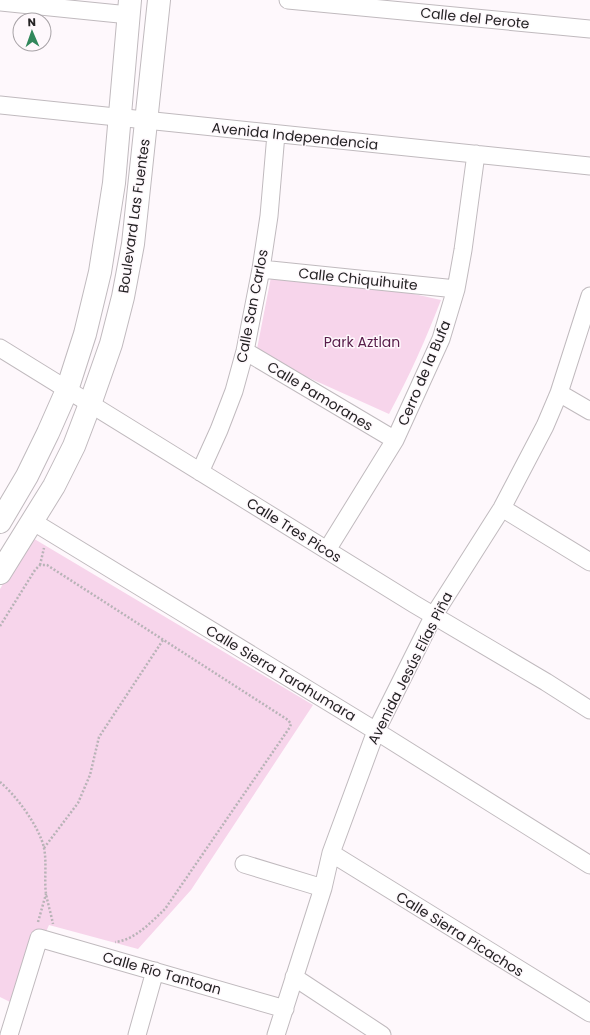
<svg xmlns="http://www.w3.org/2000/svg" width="590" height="1035" font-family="Poppins,sans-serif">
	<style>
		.green { fill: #f7d5eb }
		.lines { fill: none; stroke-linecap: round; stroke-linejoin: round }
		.minor-casing { stroke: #c0babe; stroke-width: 19 }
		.major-casing { stroke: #c0babe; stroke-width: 24 }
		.path { stroke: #b8b3b7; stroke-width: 2.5; stroke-dasharray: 2 2; stroke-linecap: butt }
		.minor { stroke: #fff; stroke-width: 17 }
		.major { stroke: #fff; stroke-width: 22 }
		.labels { text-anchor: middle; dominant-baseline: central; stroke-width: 3; stroke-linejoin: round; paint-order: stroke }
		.street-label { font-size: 14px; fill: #242224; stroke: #fef8fc }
		.park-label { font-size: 14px; fill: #581d4a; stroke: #fef8fc }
	</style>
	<rect width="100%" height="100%" fill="#fef8fc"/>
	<path class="green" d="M271,277l134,15 36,8c-15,39 -32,77 -52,114l-133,-60z
		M31,537l282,168 -122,185 -53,59 -89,-24 -35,79 -14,-7v-408z"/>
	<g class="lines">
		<g class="minor-casing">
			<path id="minor" d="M288,0l302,29
				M0,2l129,13
				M0,105l590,61
				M261,269l195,20
				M0,348l414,256 132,78 44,28
				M245,351l150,89
				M559,393l31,18
				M200,472l19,-42 15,-39 11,-40 16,-82 8,-53 7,-82
				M502,508l88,54
				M32,521l344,210 214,134
				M327,550l68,-110 46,-101 15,-50 7,-39 13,-96
				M331,853l259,160
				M244,864l79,24
				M294,977l88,58
				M9,1035l30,-97 246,71
				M137,1035l18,-64
				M276,1035l47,-147 8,-35 45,-122 58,-116 68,-107 43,-82 14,-33 31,-97"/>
		</g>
		<g class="major-casing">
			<path id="major" d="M0,522l27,-46 21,-43 19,-43 18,-56 15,-62 14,-89 16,-183
				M0,573l54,-87 20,-40 16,-42 21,-60 12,-47 10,-53 26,-244"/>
		</g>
		<path class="path" d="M40,565l4,-17
			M0,626l35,-56 5,-5h7l241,155 3,4 -1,3 -125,182c-15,14 -30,31 -50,33
			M0,782c16,13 40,46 44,66 3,15 0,31 2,46 2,10 5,20 7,30
			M44,848l34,-45 12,-28 9,-38 64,-97
			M38,922l8,-28"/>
		<use href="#minor" class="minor"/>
		<use href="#major" class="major"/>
	</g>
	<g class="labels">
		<g class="street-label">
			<text transform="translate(475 18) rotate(6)">Calle del Perote</text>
			<text transform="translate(295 136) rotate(6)">Avenida Independencia</text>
			<text transform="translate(134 216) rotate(-82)">Boulevard Las Fuentes</text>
			<text transform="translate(358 279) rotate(6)">Calle Chiquihuite</text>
			<text transform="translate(252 306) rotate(-79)">Calle San Carlos</text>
			<text transform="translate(424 373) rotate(-67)">Cerro de la Bufa</text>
			<text transform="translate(320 396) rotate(31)">Calle Pamoranes</text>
			<text transform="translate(294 530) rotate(32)">Calle Tres Picos</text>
			<text transform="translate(410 668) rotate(-63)">Avenida Jesús Elías Piña</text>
			<text transform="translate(281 673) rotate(31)">Calle Sierra Tarahumara</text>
			<text transform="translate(460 934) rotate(32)">Calle Sierra Picachos</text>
			<text transform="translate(162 973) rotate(16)">Calle Río Tantoan</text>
		</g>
		<g class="park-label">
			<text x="362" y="342">Park Aztlan</text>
		</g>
	</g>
	<g transform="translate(32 32) rotate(358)"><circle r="19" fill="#fef8fc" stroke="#a7a2a6"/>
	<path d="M0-3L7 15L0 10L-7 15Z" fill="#31875b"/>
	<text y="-6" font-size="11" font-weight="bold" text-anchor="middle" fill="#242224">N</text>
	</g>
</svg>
